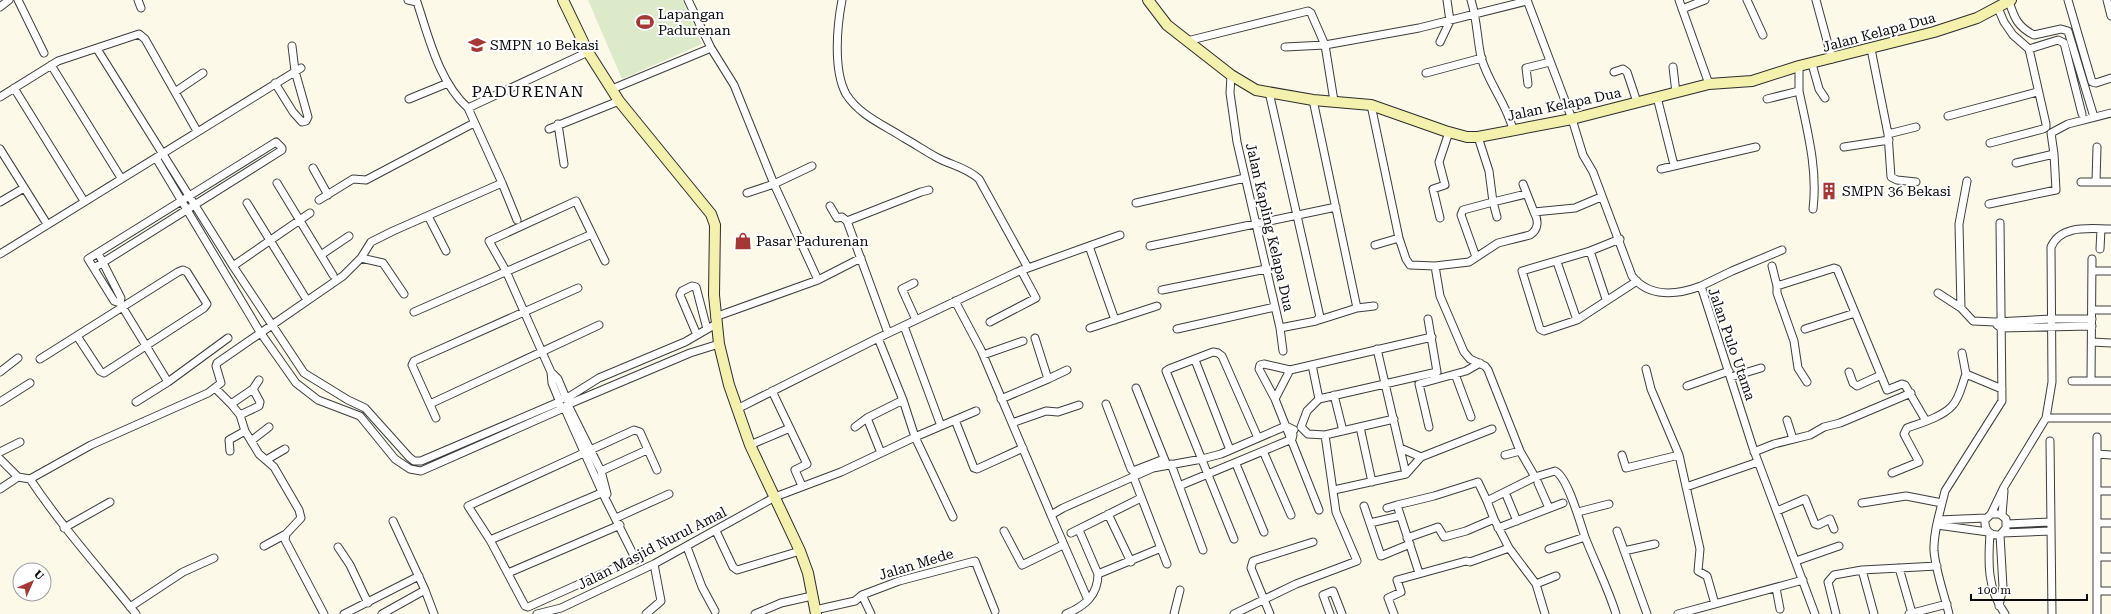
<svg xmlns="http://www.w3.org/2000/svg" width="2111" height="614" font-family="'Roboto Serif',serif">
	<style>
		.pitch { fill: #dceac9 }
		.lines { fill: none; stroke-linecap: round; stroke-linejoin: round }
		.minor-casing { stroke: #3d3d3d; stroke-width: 9 }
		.secondary-casing { stroke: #2c2c2c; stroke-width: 12 }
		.minor { stroke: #fff; stroke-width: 7 }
		.secondary { stroke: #f4f0ad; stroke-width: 10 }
		.labels { text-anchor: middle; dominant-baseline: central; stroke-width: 4; stroke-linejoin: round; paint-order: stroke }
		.poi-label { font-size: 14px; fill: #0a0a0a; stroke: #fff; text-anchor: start }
		.street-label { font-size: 14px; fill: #0a0a0a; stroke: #fff }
		.quarter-label { font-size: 16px; letter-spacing: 1px; fill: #0a0a0a; stroke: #fff }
	</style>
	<rect width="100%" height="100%" fill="#fcf9e9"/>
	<path class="pitch" d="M588,0h94l20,44 -80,35z"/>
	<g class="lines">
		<g class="minor-casing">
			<path id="minor" d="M18,0l26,53
				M138,0l3,8
				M408,0l9,2c12,36 22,80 51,106
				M688,0l23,48 23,37 40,99 44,96
				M842,0c-5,26 -9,70 4,94 13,21 38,31 58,44 11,6 21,13 32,19 14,8 30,10 43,22l49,89
				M1471,0c6,19 6,38 10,57 7,26 26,47 32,73
				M1527,0l45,119 11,36 10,17 39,104c17,22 45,19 69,10l52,162 62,166
				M1679,0l30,84
				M1747,0l16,35
				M1816,0l16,59
				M2068,0l24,82 4,1 15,-5
				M2107,0l4,16
				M2009,1c5,17 9,26 25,34l27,-6 7,2 26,86
				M0,7l9,-7
				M1682,9l23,-9
				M1187,41l121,-30 3,2 14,32 94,-17 108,-27
				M1440,42l10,-21 -3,-21
				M1285,47l40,-2 9,56
				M97,49l136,217 71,107 44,27 17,8 44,49 5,4h7l138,-59
				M1871,49l17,85 3,43 6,3 19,2
				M2029,49l29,-9 6,3 18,71
				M1812,64l7,25 6,9
				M51,65l70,113
				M1673,67l3,26
				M1614,72l9,-3 4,3 10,30
				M1426,73l56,-15
				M1231,75l-1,18 7,49 43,186 3,23
				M275,83l18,29 9,10 4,-1 2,-4 -13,-46 -3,-25
				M1528,84l-2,-16 24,-6
				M14,88l70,113
				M612,89l99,-41
				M1799,91c8,39 19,78 14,118
				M175,92l28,-19
				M1269,92l51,225 -4,4 -36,7
				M0,97l58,-36 81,-27 6,5 52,92
				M1657,97l17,68
				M409,99l39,-16
				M1767,99l32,-8v-25
				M1313,100l44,208
				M1371,105l28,133 7,21 4,6 25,1 34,-4 29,-19 32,-8c8,-5 9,-14 4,-23
				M1948,116l89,-24
				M558,124l6,40
				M549,129l70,-28
				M1888,134l28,-7
				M1990,143l53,-14 3,-2v-3l-17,-75 -16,-14 -9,-13 -6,-14
				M1844,147l45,-7
				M0,149l47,75
				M156,158l104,174 36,51 22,17 42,16 35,43 15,10 11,2 145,-64 3,-6 -3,-3 -7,2v4l3,3
				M2016,163l38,-9
				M313,168l15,27
				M1661,169l95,-22
				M2081,182h30
				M2096,182l1,-35
				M277,183l56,92
				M502,183l15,37
				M1523,184l11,28 41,-4 26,-11
				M747,193l27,-9 38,-18
				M319,200l34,-21 13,1 108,-57
				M0,202l24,-14
				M247,203l58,94
				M1136,203l109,-25
				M1989,204l67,-14 -2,-36 -3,-21 17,-9 43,-11
				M830,206l7,12 5,-1 5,4 41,112
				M428,216l18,35
				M1497,217l-4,-15 33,-8
				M1440,218l-7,-29 12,-4 -6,-23 10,-30
				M847,221l74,-29 8,-2
				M1620,239l-30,12 -68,20 18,58 4,2 33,-11 60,-39
				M1375,245l24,-7
				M1089,246l31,-11
				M1150,246l186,-39
				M2100,249l1,-20
				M1590,251l16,48
				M98,253l23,45 -1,5 48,79
				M0,254l301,-186
				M321,255l28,-19
				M1476,257l-15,-42 2,-5 30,-8 -4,-31 -11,-34
				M361,258l22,5 21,31
				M1557,262l20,58
				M233,266l77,-53
				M1435,266l5,30 24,56 6,7 15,7 3,4 32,81 15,26
				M1772,266l5,20 57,-18 3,1 50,121 15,-6 3,1 21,36
				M94,268l188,-118v-2l-6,-6 -188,117 26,42 6,2
				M2092,271h19
				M914,283l-12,6 14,31
				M1701,286l31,-15 50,-21
				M1777,286v7l17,48 4,27 9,14
				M1162,290l104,-21
				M1938,293l23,15 12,13 22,1 56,-3h41
				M955,301l26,49 70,165
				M1961,308l-2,-84 8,-43
				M2092,310h19
				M414,312l178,-78
				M715,317l103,-37 43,-22
				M1319,320l38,-12 17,-2
				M990,322l46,-24 -15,-28
				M1997,325l4,3 91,-2
				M904,326l37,100
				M1090,328l67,-22
				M1177,329l98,-22
				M1805,329l50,-16
				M697,335l-17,-40 2,-4 10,-5 4,1 11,42
				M878,338l25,62
				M2092,342l19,1
				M1377,349l29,125
				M1962,353l4,21
				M983,355l40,-14
				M40,359l138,-87 5,-2 4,2 20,32 -3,4 -100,65 -4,-2 -23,-35
				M1195,360l35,90
				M1312,365l7,34 -12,12 -6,16 7,7 17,1 69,-16
				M1646,369l5,20 28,66 21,94 -2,22 9,5 8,28
				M1290,370l-26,-6 -4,1 -1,4 16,30 44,111
				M0,372l18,-14
				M551,372l7,7 8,19
				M1849,372l4,11 4,3 24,-11
				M1455,374l16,43
				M1731,377l30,-9
				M1048,379l19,-9
				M2072,381h39
				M2091,381l1,-122
				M1687,386l42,-15
				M215,388l16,16 9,11 5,16 14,23 15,13 25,43 2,8 -15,16 -1,6 39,74
				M1136,388l30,75
				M772,391l35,73 -12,6 7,16
				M1334,395l9,36
				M567,398l32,-20 86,-36 31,-18
				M1001,399l47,-20 -13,-41
				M1275,399l15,-29 142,-33
				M1319,399l118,-27 -9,-53
				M559,400l-7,-17 -1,-11 -9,-20 -36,-81 -17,-30 87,-40 29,60
				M0,402l30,-19
				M136,402l32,-20 60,-44
				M231,404l22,-15
				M430,404l169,-79
				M569,404l121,-51 29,-9
				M1106,404l25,65 2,2 31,-12
				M568,405l33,66 6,23
				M564,407l38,85 34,68
				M739,408l139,-70 139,-66 72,-26 26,74
				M240,415l19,-9 1,-4 -7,-13 6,-9
				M436,418l-24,-53 2,-4 164,-73
				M867,418l14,35
				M2046,418h65
				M955,420l19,48 3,1 46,-21
				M1787,420l6,19
				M1012,423l34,-12 12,1 21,-7
				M855,427l12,-9 36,-18 12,37 38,80
				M1360,427l12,55
				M1429,427l-10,-43 47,-13 14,-8
				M2097,437v177
				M251,441l18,-14
				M2050,441l2,173
				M750,445l40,-17
				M1400,448l21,9
				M230,451l-1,-11 16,-9
				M1263,451l28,64
				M0,452l20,-10
				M1754,452l20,-8 36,-9 14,-8 16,-4 71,-30
				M2097,454l14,1
				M1505,455l15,-4
				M1622,455l4,13 53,-13
				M0,459l18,18 12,2 61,-34 117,-52 13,-10 -5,-17 1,-3 126,-87 18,-18 10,-16 22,-11 109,-48 -34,-75 120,-56
				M266,460l19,-11
				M1171,464l32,86
				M1236,464l28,68
				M601,471l46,-21
				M1892,473l27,-11 -15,-28 3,-6c14,-5 35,-11 45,-22 8,-8 10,-22 14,-32l36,15
				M30,479c32,48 70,90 106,135
				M1135,481l32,83
				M1538,483l11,25
				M1179,486l113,-47 1,-4
				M1686,487l72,-25
				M0,489l18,-12
				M1334,490l72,-16 15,-17 71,-28
				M2097,491h14
				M1507,497l10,24
				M1862,503l44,-7 36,7
				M1397,505l37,-9 44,-14 9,19
				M1364,506l17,50 29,-12
				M1387,508l10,-3 22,68
				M1777,511l28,-12 10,25 3,1 12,-6 4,10
				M1578,512l31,-8
				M1108,514l23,48
				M1991,514h9l6,5v9l-6,7c-10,1 -16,-5 -15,-15l6,-6 13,-27 42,-69 6,-36 -1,-135c10,-23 39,-18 60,-18
				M2002,515l2,-24
				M616,518l53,-24
				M1938,520l48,-2
				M393,521l32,69 9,24
				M1370,523l30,-7
				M2097,523h14
				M2007,524l44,-2
				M1937,525l51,7
				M64,528l46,-26
				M1498,528l65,-25
				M1079,530l19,44
				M716,531l17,36 4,3 63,-19
				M1004,531l18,34 41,-20
				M1617,531l30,83
				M1071,533l70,-35
				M1990,533c-2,29 -3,56 15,81
				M2002,533l49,-2
				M1407,538l31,-11 6,10 22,-6 28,-12
				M1234,539l-68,-168 3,-2 44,-17 5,1 4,3 36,82
				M490,540l116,-49
				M264,546l22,-12
				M338,547l12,18 18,38
				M687,547l15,40 13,24
				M1549,549l36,-12
				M1624,551l31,-7
				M2097,557h14
				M1796,561l43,-15
				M626,563l-98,44 -3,-1 -35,-66 -22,-34 166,-76 6,2 17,38
				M1899,568l13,45
				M1862,570l12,44
				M508,573l112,-48
				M1536,584l20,-8
				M1776,588l4,21
				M2097,591h14
				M862,595l9,19
				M1088,600l-37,-85 12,-7 90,-40 49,-9 19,-5 65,-28 8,4
				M1999,606l4,-19 -3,-52
				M130,607l53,-35 31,-14
				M815,610l40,-9 7,-6 37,-14 76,-20 20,50
				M344,614l75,-38
				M382,614l43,-24
				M537,614l24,-6 93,-44 121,-67 66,-25 74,-35 61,-26
				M646,614l15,-13 -7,-37
				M755,614l26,-11 31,-7
				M1066,614c19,-8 32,-19 32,-40l63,-26
				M1174,614l6,-24
				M1234,614l62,-30 61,-23 -21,-49 -11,-77
				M1270,614l-19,-46 2,-7 60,-19
				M1330,614l-7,-19 10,-4 9,23
				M1394,614l-6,-16 13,-6 -4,-12 69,-19 4,1 39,-14
				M1545,614l-9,-30 -27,-36 -15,-29 -7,-18 48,-24 20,-6c13,6 25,52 30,66 10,26 23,51 31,77
				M1678,614l125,-34
				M1836,614l-8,-32 6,-7 28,-5 75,-4
				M1909,614l38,-10
				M1949,614c-5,-21 -13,-41 -15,-63 -1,-19 7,-42 11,-60l57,-90 -2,-178"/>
		</g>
		<g class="secondary-casing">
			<path id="secondary" d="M563,0l25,52 31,49 92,113 4,11 -1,70 5,49 10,41 21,60 50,106 8,22 8,41
				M1148,0l19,25 64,50 25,15 57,10 58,5 74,26 22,6h11l94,-18 137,-35 43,-3 47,-15 135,-34 43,-14 34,-18"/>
		</g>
		<use href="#minor" class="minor"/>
		<use href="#secondary" class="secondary"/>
	</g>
	<defs>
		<g id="stadium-bare" transform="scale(1.38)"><path d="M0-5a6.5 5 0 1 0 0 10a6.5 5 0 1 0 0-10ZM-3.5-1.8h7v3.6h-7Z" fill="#a53836" stroke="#fff" stroke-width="2.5" paint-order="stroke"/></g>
		<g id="school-bare" transform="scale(1.38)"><path d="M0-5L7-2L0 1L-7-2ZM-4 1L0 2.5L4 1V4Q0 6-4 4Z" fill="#a53836" stroke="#fff" stroke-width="2.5" paint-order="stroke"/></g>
		<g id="building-bare" transform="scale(1.38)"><path d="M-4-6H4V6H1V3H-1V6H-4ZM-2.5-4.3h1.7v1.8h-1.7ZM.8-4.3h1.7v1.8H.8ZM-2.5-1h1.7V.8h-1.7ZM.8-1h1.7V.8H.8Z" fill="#a53836" stroke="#fff" stroke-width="2.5" paint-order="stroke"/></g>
		<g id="shop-bare" transform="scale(1.38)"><path d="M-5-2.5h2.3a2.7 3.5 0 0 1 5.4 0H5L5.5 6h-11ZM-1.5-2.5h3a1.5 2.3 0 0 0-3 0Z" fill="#a53836" stroke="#fff" stroke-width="2.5" paint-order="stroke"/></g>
	</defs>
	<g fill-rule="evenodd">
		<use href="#stadium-bare" x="645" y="22"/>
		<use href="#school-bare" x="477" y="45"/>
		<use href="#building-bare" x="1829" y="191"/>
		<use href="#shop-bare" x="743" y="241"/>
	</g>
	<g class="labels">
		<g class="poi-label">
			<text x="658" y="14">Lapangan<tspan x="658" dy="16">Padurenan</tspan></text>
			<text x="490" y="45">SMPN 10 Bekasi</text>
			<text x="1842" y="191">SMPN 36 Bekasi</text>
			<text x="756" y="241">Pasar Padurenan</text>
		</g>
		<g class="street-label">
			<text transform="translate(1879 32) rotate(-15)">Jalan Kelapa Dua</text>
			<text transform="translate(1564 104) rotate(-12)">Jalan Kelapa Dua</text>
			<text transform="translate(1270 227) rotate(77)">Jalan Kapling Kelapa Dua</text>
			<text transform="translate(1732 344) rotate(71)">Jalan Pulo Utama</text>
			<text transform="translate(652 548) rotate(-27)">Jalan Masjid Nurul Amal</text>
			<text transform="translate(916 564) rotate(-17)">Jalan Mede</text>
		</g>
		<g class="quarter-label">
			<text x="528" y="91">PADURENAN</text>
		</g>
	</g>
	<g transform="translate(32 582) rotate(45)"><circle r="19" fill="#ffffff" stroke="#9d9d9d"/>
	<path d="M0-3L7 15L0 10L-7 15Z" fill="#a53836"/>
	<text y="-6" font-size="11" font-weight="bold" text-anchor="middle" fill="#0a0a0a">U</text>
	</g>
	<path d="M1971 594v6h116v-6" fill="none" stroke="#0a0a0a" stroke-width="2"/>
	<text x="1977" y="594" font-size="12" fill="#0a0a0a" stroke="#ffffff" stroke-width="3" paint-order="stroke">100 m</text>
</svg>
